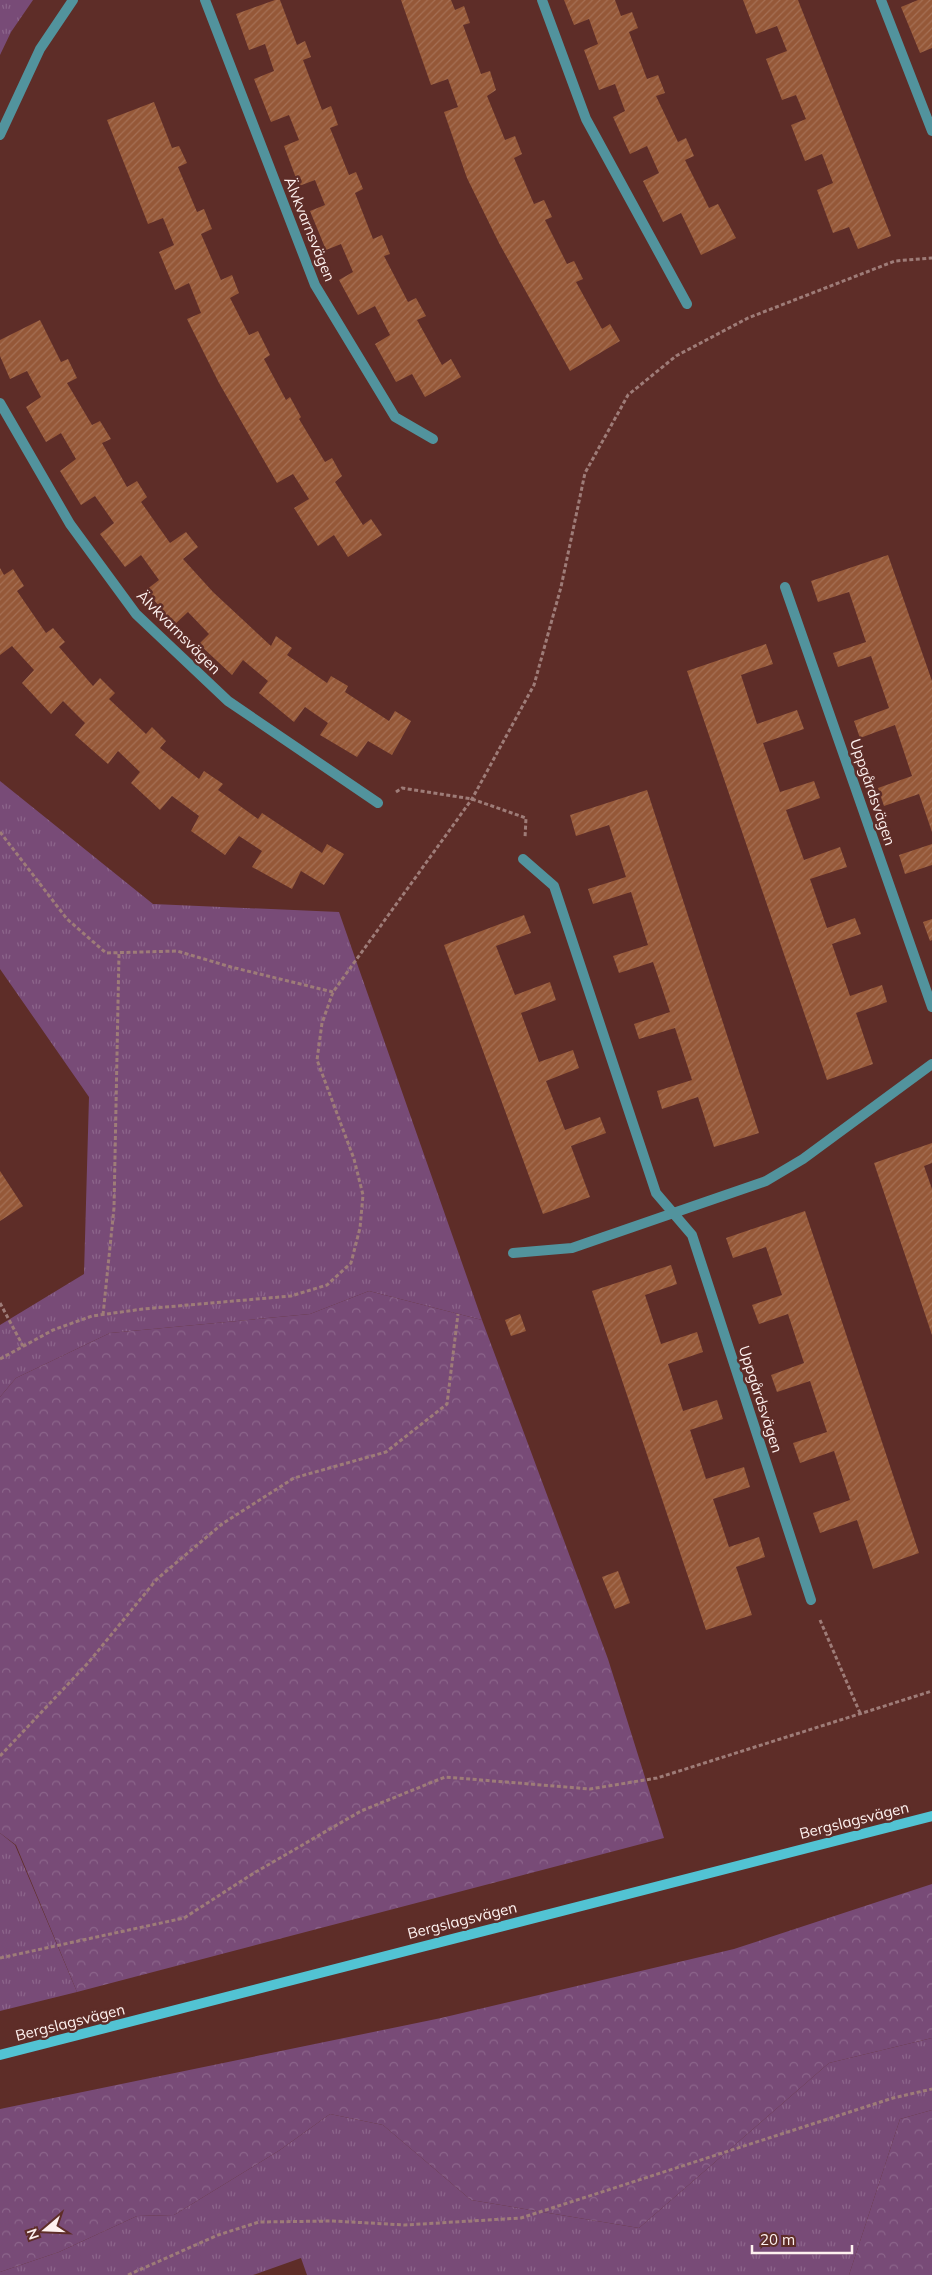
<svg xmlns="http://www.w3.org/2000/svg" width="932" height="2275" font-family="Mulish,sans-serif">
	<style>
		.grass { fill: url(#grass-tufts) }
		.forest { fill: url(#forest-crowns) }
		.building { fill: url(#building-hatch) }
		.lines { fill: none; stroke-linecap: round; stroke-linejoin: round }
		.path { stroke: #9e7c78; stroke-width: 3; stroke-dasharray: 4 2.5; stroke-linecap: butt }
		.minor { stroke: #52939d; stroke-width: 10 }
		.secondary { stroke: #52c3d3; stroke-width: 10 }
		.labels { text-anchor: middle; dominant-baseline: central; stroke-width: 5; stroke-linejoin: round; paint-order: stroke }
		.street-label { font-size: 15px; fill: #fef1ef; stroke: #5e2d28 }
	</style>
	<defs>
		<pattern id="grass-tufts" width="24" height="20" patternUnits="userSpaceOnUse" patternTransform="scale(1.25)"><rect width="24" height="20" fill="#784b77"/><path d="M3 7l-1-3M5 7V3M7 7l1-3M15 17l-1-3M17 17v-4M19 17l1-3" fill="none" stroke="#8c658b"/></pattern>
		<pattern id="forest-crowns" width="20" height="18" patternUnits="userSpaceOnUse" patternTransform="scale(1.25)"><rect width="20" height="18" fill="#784b77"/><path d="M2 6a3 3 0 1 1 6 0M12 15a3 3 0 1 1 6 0" fill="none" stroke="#8c658b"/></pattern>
		<pattern id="building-hatch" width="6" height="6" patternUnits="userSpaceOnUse" patternTransform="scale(1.25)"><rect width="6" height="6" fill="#955838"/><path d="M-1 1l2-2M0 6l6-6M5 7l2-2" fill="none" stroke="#a57055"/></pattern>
	</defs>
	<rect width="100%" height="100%" fill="#5e2d28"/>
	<path class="grass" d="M0,0h33l-22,32 -11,23z
		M0,781l153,123 186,8 143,408 -113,-29 -59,23 -200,19 -94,45 -16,19v-72l84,-51 5,-177 -89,-128z
		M0,1833l15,12 62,147 -77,19z
		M932,2038v72l-32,9 -51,156h-542l-6,-17 -48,17h-253v-3l59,-20 78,-36 37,-1 106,-65 50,-36 53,11 88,75 168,28 190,-165z"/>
	<path class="forest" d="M369,1291l113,29 126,339 56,179 -587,154 -61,-147 -16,-12v-436l16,-19 94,-45 200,-19z
		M932,1884v154l-103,25 -190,165 -168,-28 -88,-75 -53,-11 -50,36 -106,65 -37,1 -78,36 -59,20v-163l441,-91 293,-69z
		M932,2110v165h-83l51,-156z"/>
	<path class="building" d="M275,0h5l17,45 8,-4 6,16 -8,3 19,50 9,-4 7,19 -8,3 19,47 7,-3 7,17 -8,4 18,46 9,-4 8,19 -6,2 24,46 8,-4 10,18 -9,4 25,45 9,-6 10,18 -36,20 -13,-23 -16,8 -21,-38 15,-9 -15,-29 -17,9 -19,-35 14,-8 -12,-28 -15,6 -16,-39 15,-6 -10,-25 -16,6 -15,-40 15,-6 -10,-25 -18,7 -17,-43 20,-8 -9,-27 -16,6 -13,-36z
		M401,0h50l4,10 9,-4 6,17 -7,2 18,49 9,-3 6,19 -9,6 18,44 10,-4 7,18 -8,4 20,46 10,-4 8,17 -7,3 22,44 7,-3 9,18 -7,3 26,47 8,-5 10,17 -50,30 -71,-128 -32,-65 -23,-66 14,-5 -10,-28 -17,6z
		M564,0h51l6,16 11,-4 6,16 -9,4 18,47 11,-4 7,18 -9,3 22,46 8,-4 8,18 -9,4 24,48 9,-4 18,34 -35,17 -20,-42 -18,9 -20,-41 16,-8 -12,-27 -17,8 -17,-37 12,-6 -10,-27 -16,6 -15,-40 14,-6 -9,-25 -15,6z
		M743,0h55l93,236 -33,13 -9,-22 -16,6 -16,-43 16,-7 -11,-29 -17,7 -14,-36 15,-6 -10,-24 -14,5 -16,-41 21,-8 -10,-25 -21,8z
		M918,0h14v48l-12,5 -19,-46z
		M154,102l18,46 7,-2 8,17 -9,4 19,45 7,-3 8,20 -11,5 20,46 11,-5 7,18 -9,5 19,37 9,-4 12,24 -6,4 22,41 4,-3 11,20 -2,2 26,43 7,-4 10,18 -7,6 28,43 8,-6 11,16 -34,22 -14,-22 -16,11 -24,-38 15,-9 -16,-25 -16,9 -58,-100 -32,-64 14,-6 -12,-30 -14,7 -16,-38 15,-7 -11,-27 -15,6 -41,-104z
		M40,320l21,42 7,-3 9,19 -10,5 25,42 8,-4 11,18 -9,4 25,44 10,-6 10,16 -6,5 29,41 16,-11 12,15 -15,12 30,33 58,54 5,-10 16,12 -5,7 40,28 4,-7 17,10 -3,6 44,29 6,-10 16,10 -19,34 -24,-14 -11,16 -37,-22 8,-12 -23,-16 -11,15 -35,-29 9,-12 -25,-21 -11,15 -33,-31 10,-10 -21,-22 -14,13 -28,-35 13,-10 -18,-25 -16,12 -25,-33 14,-11 -19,-27 -14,9 -21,-34 16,-12 -15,-26 -15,9 -20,-35 15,-10 -14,-26 -17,8 -10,-23v-16z
		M888,555l44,126v151l-13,-38 -35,12 -6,-18 34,-12 -17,-51 -35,13 -6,-17 35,-13 -18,-52 -33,11 -5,-14 33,-11 -17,-50 -31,10 -7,-21z
		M0,568l4,7 9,-6 11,17 -7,5 29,42 7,-5 12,14 -6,5 34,39 7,-8 15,15 -6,6 37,35 6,-7 14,14 -6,7 39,31 5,-8 19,13 -5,6 40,29 4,-6 60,40 5,-9 17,10 -20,31 -23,-14 -9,18 -40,-22 10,-16 -23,-15 -14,19 -34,-24 8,-15 -27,-20 -12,14 -29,-27 9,-11 -22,-21 -10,13 -33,-29 10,-12 -22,-22 -12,13 -29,-31 12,-13 -22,-24 -12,9z
		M766,644l7,20 -32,11 16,49 40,-14 7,19 -41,14 17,49 34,-11 6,17 -34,12 18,50 36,-13 7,20 -37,12 17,49 28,-10 6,16 -29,10 18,52 32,-11 5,17 -31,11 17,51 -46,16 -140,-409z
		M647,790l112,343 -45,14 -16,-50 -36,12 -5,-18 35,-11 -17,-52 -36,11 -5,-15 36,-12 -17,-50 -34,11 -6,-17 35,-11 -17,-53 -38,12 -5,-15 38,-12 -17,-52 -33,11 -6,-21z
		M932,844v21l-27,9 -6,-19z
		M524,915l7,18 -35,13 19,49 35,-13 6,18 -35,13 18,49 34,-12 6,18 -33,13 19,49 35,-13 6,16 -35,13 19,51 -47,17 -99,-269z
		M932,919v21l-2,1 -7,-19z
		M932,1143v20l-8,3 8,23v146l-58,-172z
		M0,1171l23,35 -23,15z
		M805,1211l114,342 -46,16 -16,-49 -37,13 -7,-20 37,-13 -16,-49 -34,12 -7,-20 34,-11 -17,-51 -33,11 -6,-17 33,-12 -16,-49 -29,10 -7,-19 30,-10 -16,-48 -33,11 -7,-20z
		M671,1265l6,19 -32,11 16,49 36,-12 6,20 -35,12 15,47 34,-11 6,19 -33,11 16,49 38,-12 6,20 -37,12 16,48 30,-10 6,20 -29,10 16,48 -46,15 -114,-339z
		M520,1314l6,17 -15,5 -6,-16z
		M618,1571l12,32 -15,6 -13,-32z"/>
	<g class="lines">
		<path class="path" d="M396,792l6,-4 70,11 54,19 -1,20
			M0,832l67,87 39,34 71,-2 54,16 102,25
			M0,1303l23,43
			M103,1315l11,-107 5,-255
			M0,1359l53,-29 39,-14 51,-7 148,-13 36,-11 24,-22 9,-35 3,-33 -9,-36 -37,-99 5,-37 11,-31 139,-193 62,-114 27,-98 24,-114 43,-78 48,-39 72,-38 147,-57 37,-3
			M820,1620l40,93
			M0,1756l88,-93 69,-84 65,-55 72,-46 92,-26 61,-48 11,-90
			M0,1958l184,-40 70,-45 107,-62 84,-34 145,12 67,-11 275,-87
			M128,2275l90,-40 41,-13 74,-1 72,4 116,-7 372,-120 39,-9"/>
		<path class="minor" d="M205,0l110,285 80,132 38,22
			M542,0l44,119 101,185
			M881,0l51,131
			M0,135l40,-86 33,-49
			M0,403l70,121 66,90 92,87 150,102
			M785,587l147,420
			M523,859l31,27 102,307 36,42 119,365
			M513,1253l59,-5 194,-67 37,-22 129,-95"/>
		<path class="secondary" d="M0,2055l932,-239"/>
	</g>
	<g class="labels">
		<g class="street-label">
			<text transform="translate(310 229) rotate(68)">Älvkvarnsvägen</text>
			<text transform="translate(179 632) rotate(45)">Älvkvarnsvägen</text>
			<text transform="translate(873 792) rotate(71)">Uppgårdsvägen</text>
			<text transform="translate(761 1399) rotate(72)">Uppgårdsvägen</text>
			<text transform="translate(854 1820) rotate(-14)">Bergslagsvägen</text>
			<text transform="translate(462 1920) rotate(-14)">Bergslagsvägen</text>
			<text transform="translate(70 2022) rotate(-14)">Bergslagsvägen</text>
		</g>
	</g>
	<g transform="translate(45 2230) rotate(251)" stroke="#5e2d28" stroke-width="4" paint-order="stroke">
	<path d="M0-4L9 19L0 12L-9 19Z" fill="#fef1ef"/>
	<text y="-8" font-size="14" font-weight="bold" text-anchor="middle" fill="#fef1ef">N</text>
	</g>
	<path d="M752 2245v8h100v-8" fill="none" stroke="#fef1ef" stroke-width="2.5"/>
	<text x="760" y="2245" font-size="15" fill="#fef1ef" stroke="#5e2d28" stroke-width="4" paint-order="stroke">20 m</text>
</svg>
